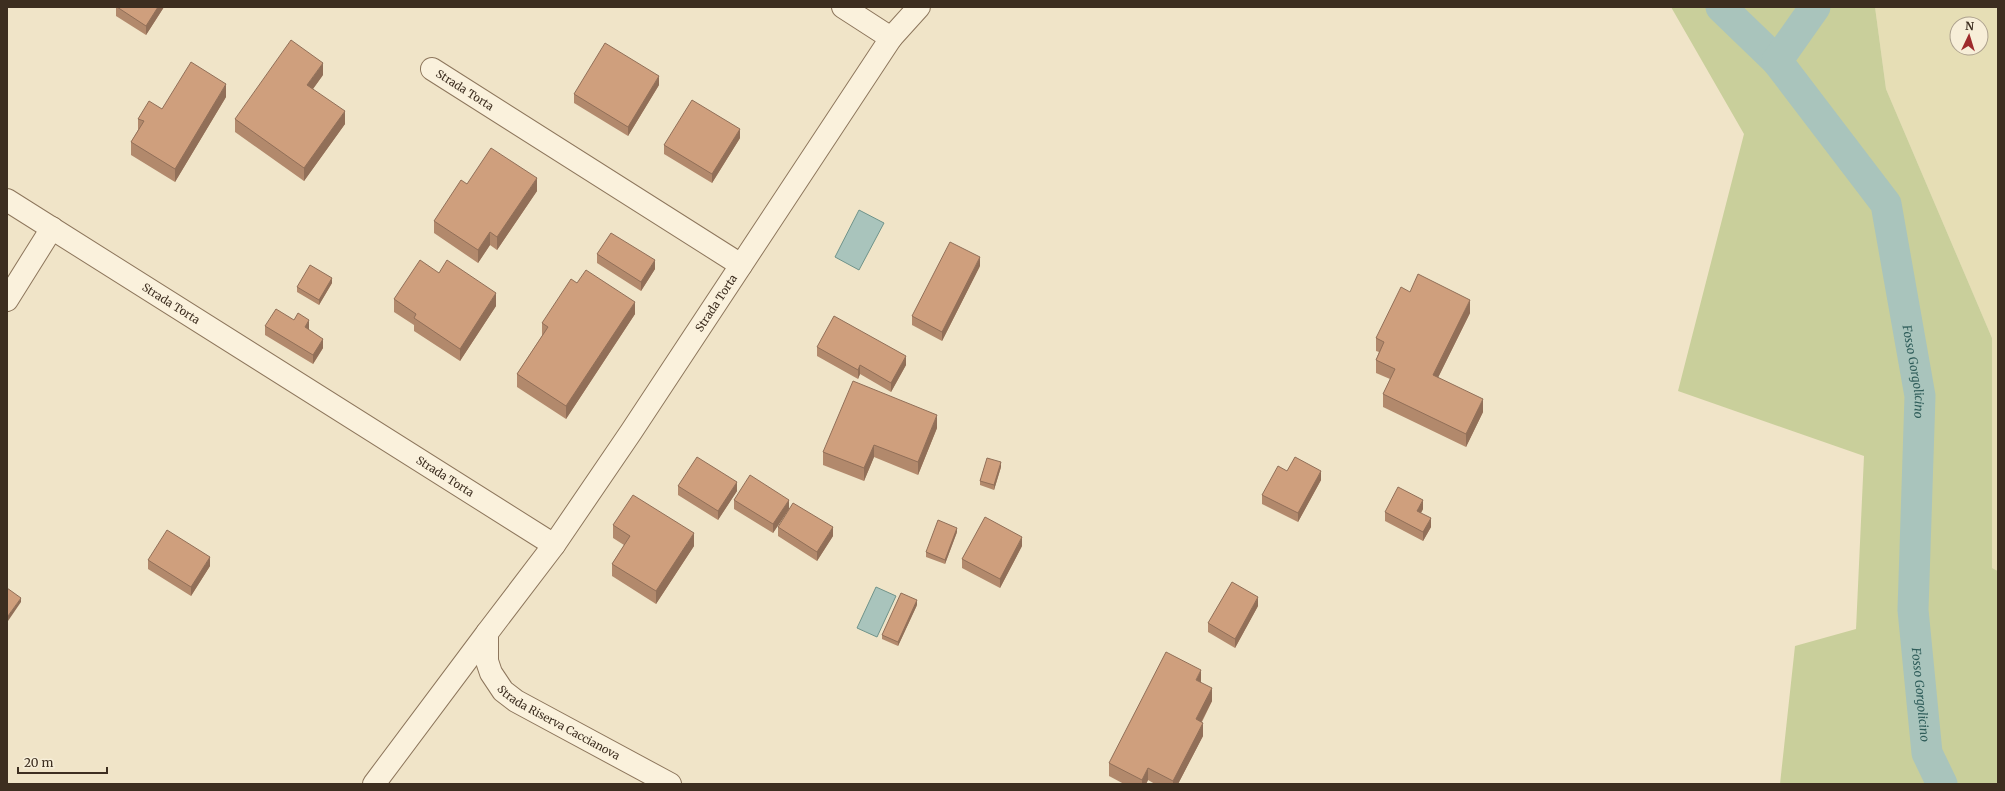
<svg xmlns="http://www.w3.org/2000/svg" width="2005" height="791" font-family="Merriweather,serif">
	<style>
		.farmland { fill: #e6deb5; fill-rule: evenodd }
		.green { fill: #c9cf9b }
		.water { fill: #a9c4bc; stroke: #6f938a }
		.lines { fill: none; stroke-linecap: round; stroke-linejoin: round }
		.canal { stroke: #a9c4bc; stroke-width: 31 }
		.minor-casing { stroke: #8d765c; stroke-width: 24 }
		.minor { stroke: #faf1dc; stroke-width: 22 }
		.wall { fill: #b2896c }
		.shaded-wall { fill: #916f58 }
		.building { fill: #cf9f7d; stroke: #916f58 }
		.labels { text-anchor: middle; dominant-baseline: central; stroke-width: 3; stroke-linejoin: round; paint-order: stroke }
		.street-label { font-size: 11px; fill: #3d2e20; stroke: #f7eed8 }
		.water-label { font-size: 12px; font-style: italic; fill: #2f5d5a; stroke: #f7eed8 }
	</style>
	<rect width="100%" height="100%" fill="#f0e4c8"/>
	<path class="farmland" d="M1875,7h123v564l-6,-3v-230l-106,-249zM1957,24h24v24h-24z"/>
	<path class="green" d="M1671,7h204l11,82 106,249v230l6,3v213h-218l15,-138 61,-17 8,-173 -186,-65 66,-257z"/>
	<path class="water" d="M859,210l25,13 -25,47 -24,-13z
		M876,587l20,9 -19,41 -20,-9z"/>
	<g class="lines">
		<g class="canal">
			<path d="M1721,7l56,54"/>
			<path id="s1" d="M1815,7l-38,54 109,143 34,192 -7,214 14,143 15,31"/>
		</g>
		<g class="minor-casing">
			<g id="minor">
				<path d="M843,7l48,31"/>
				<path id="s2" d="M432,69l309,196"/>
				<path id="s3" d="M7,200l547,345 77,-113 260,-394 28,-31"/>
				<path d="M7,300l45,-72"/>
				<path id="s4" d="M554,545l-67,88v28l4,12 12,18 13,10 154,83"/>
				<path d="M374,784l113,-151"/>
			</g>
		</g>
		<use href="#minor" class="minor"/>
	</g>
	<path class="wall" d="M116,7h48l-18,28 -30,-19z
		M323,75l-10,14 32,35 -41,57 -69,-49v-13z
		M659,85l-31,51 -54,-33v-9z
		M226,97l-51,85 -44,-27v-13l7,-12v-11l24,-10z
		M740,138l-28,45 -48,-29v-9z
		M467,184l70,7 -40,59 -7,-5 -12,18 -44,-30v-12z
		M597,254l58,15 -14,22 -44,-28z
		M980,266l-38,75 -30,-16v-9z
		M439,273l57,33 -36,55 -46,-30v-6l-20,-13v-13z
		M332,283l-13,22 -22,-13v-5z
		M577,283l58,31 -69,105 -49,-32v-13l25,-38v-13z
		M1410,292l60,21 -32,64 45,35 -17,35 -83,-40v-13l7,-15 -14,-6v-13l3,-8 -3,-1v-13z
		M294,320l15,9v1l14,18 -10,16 -48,-29v-9z
		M817,347l89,18 -15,27 -31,-18 -2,5 -41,-23z
		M937,428l-19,47 -44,-18 -10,24 -41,-16v-13z
		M1001,467l-7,23 -14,-5v-4z
		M1287,471l34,9 -23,42 -36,-18v-9z
		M678,486l59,5 -19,29 -40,-25z
		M734,500l55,9 -16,24 -39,-24z
		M1423,509l-2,4 10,14 -8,14 -38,-20v-9z
		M613,525l81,21 -38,58 -44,-28v-12l12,-19 -11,-7z
		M778,527l55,9 -16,25 -39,-25z
		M957,532l-12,32 -19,-7v-5z
		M1022,546l-22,42 -38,-20v-9z
		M148,560l62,6 -19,30 -43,-27z
		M917,605l-19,41 -16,-7v-4z
		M1258,606l-23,42 -27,-16v-9z
		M1201,682l11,19 -10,21 1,14 -25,48h-23l-7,-4 -2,4h-22l-15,-8v-13z"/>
	<path class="shaded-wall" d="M158,7h6l-18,28v-9z
		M323,63v12l-16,22v-12z
		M659,76v9l-31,51v-9z
		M226,84v13l-51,85v-13z
		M345,111v13l-41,57v-13z
		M740,129v9l-28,45v-9z
		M537,178v13l-40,59v-13z
		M490,232v13l-12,18v-13z
		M980,257v9l-38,75v-9z
		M655,260v9l-14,22v-9z
		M332,278v5l-13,22v-5z
		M496,293v13l-36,55v-12z
		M1470,300v13l-37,75v-13z
		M635,302v12l-69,105v-13z
		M309,320v9l-4,7v-9z
		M323,339v9l-10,16v-9z
		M906,356v9l-15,27v-9z
		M860,365v9l-2,5v-9z
		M1483,399v13l-17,35v-13z
		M937,415v13l-19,47v-13z
		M874,445v12l-10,24v-13z
		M1001,462v5l-7,23v-5z
		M1321,471v9l-23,42v-9z
		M737,482v9l-19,29v-9z
		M789,500v9l-16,24v-9z
		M1423,500v9l-6,11v-9z
		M1431,518v9l-8,14v-9z
		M833,527v9l-16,25v-9z
		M957,528v4l-12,32v-4z
		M694,533v13l-38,58v-13z
		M1022,537v9l-22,42v-9z
		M210,557v9l-19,30v-9z
		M1258,597v9l-23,42v-9z
		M21,598v4l-13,19v-5z
		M917,600v5l-19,41v-4z
		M1201,670v13l-5,-3z
		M1212,688v13l-16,31v-13z
		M1203,723v13l-25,48h-5v-3z
		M1148,768v12l-2,4h-4v-4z"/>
	<path class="building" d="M117,7h41l-12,19z
		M291,40l32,23 -16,22 38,26 -41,57 -69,-49z
		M605,43l54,33 -31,51 -54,-33z
		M191,62l35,22 -51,85 -44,-27 13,-21 -6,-2 11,-18 13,8z
		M692,100l48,29 -28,45 -48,-29z
		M491,148l46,30 -40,59 -7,-5 -12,18 -44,-29 27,-41 6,4z
		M611,233l44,27 -14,22 -44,-28z
		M950,242l30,15 -38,75 -30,-16z
		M420,260l19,13 8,-13 49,33 -36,56 -46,-31 2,-4 -22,-15z
		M310,265l22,13 -13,22 -22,-13z
		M586,270l49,32 -69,104 -49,-32 31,-47 -6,-4 29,-44 6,4z
		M1418,274l52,26 -37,75 50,24 -17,35 -83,-40 12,-25 -19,-9 8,-18 -8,-4 25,-51 9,5z
		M276,309l18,11 4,-7 11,7 -4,7 18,12 -10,16 -48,-29z
		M834,316l72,40 -15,27 -31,-18 -2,5 -41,-23z
		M853,381l84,34 -19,47 -44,-17 -10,23 -41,-16z
		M697,457l40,25 -19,29 -40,-25z
		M1295,457l26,14 -23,42 -36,-18 16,-29 9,5z
		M987,458l14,4 -7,23 -14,-4z
		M750,475l39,25 -16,24 -39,-24z
		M1398,487l25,13 -6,11 14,7 -8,14 -38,-20z
		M633,495l61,38 -38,58 -44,-27 18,-28 -17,-11z
		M793,503l40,24 -16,25 -39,-25z
		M985,517l37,20 -22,42 -38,-20z
		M938,520l19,8 -12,32 -19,-8z
		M167,530l43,27 -19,30 -43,-27z
		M1232,582l26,15 -23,42 -27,-16z
		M7,588l14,10 -13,18h-1z
		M901,593l16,7 -19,42 -16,-7z
		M1166,652l35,18 -5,10 16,8 -16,31 7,4 -30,58 -25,-13 -6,12 -33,-17z"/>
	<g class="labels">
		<g class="street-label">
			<text stroke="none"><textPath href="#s2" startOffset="39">Strada Torta</textPath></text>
			<text stroke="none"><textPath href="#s3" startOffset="938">Strada Torta</textPath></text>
			<text stroke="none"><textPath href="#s3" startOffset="194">Strada Torta</textPath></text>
			<text stroke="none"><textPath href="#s3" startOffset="518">Strada Torta</textPath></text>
			<text stroke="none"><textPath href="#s4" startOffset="237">Strada Riserva Caccianova</textPath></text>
		</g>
		<g class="water-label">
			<text stroke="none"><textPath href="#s1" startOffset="416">Fosso Gorgolicino</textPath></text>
			<text stroke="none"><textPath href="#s1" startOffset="740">Fosso Gorgolicino</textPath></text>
		</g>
	</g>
	<rect width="2005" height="791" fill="none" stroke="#3d2e20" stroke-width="16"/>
	<g transform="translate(1969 36) rotate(4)"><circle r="19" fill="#f7eed8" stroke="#ada18e"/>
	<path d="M0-3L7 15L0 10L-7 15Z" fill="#9e2a2b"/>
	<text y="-6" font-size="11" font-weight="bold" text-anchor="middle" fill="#3d2e20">N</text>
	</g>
	<path d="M18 767v6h89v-6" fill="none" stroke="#3d2e20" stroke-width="2"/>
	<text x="24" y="767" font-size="12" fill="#3d2e20" stroke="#f7eed8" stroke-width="3" paint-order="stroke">20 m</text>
</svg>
